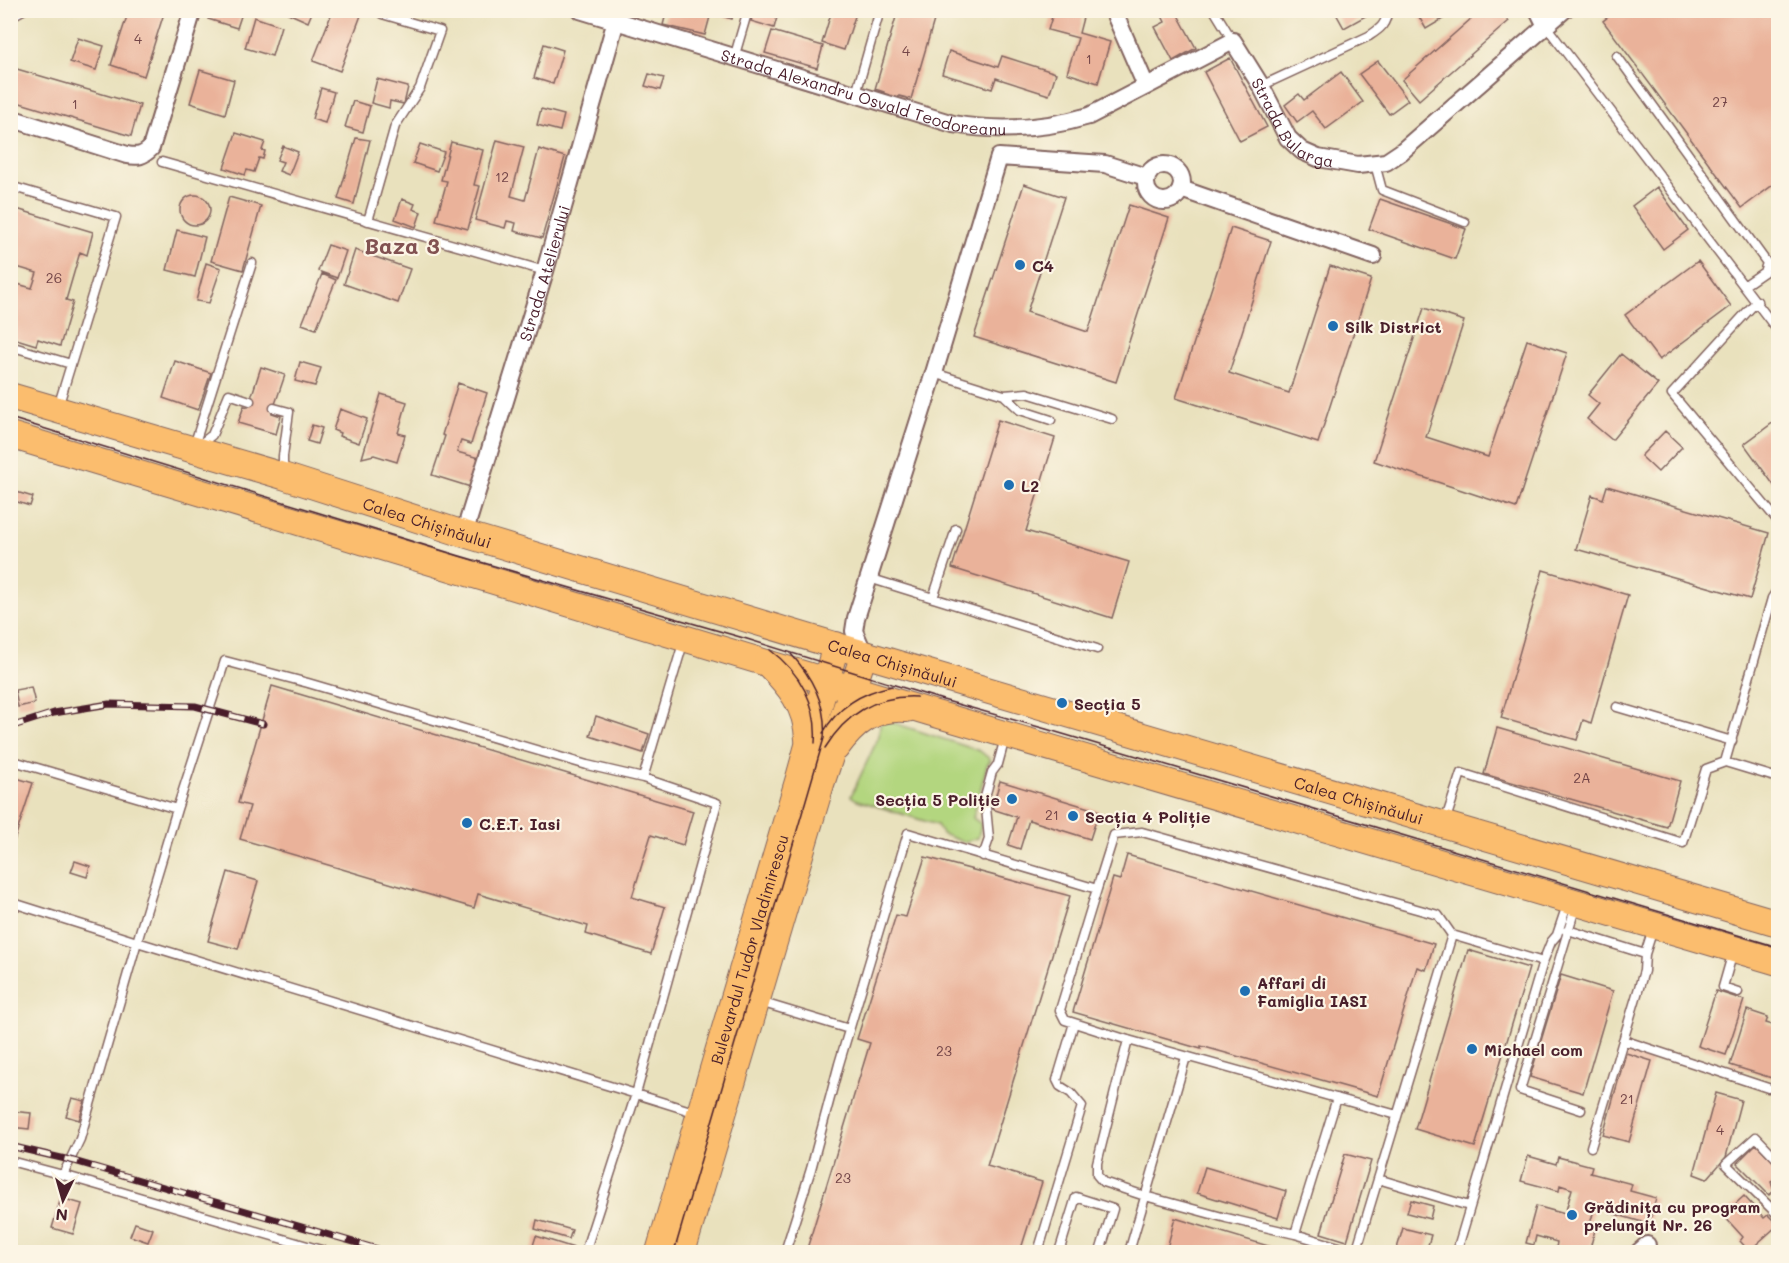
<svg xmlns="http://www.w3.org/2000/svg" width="1789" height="1263" font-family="Mali,sans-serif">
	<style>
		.green { fill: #b3d67f; stroke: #7e7a55; stroke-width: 1.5 }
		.building { fill: #eab29a }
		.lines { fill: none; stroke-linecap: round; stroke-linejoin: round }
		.service-casing { stroke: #82635e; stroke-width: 11 }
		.minor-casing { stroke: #82635e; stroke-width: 20 }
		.primary-casing { stroke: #82635e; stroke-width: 28 }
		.service { stroke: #fff; stroke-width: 8 }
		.minor { stroke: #fff; stroke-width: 16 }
		.primary { stroke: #fbbd6e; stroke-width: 26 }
		.tram { stroke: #4a1f2b; stroke-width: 1.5 }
		.rail-casing { stroke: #4a1f2b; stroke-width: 7 }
		.rail { stroke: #fcf5e5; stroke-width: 4.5; stroke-dasharray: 14; stroke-linecap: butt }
		.poi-dot { fill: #1f6fb2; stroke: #fcf5e5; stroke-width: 2 }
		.labels { text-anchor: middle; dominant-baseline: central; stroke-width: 4.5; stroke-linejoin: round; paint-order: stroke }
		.number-label { font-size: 14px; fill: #724447 }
		.street-label { font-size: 16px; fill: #4a1f2b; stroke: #fcf5e5 }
		.poi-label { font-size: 16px; font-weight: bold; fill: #4a1f2b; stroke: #fcf5e5; text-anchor: start }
		.district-label { font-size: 22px; font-weight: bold; fill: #825252; stroke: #fcf5e5 }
	</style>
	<rect width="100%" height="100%" fill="#fcf5e5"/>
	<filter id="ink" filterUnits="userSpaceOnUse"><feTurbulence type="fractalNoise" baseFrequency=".0167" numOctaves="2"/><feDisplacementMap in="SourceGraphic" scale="12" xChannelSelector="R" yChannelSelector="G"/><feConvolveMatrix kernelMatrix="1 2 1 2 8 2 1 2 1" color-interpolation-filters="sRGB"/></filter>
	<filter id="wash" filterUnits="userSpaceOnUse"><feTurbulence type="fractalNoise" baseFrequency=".008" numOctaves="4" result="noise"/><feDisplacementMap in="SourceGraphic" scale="24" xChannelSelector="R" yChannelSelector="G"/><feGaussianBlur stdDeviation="1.35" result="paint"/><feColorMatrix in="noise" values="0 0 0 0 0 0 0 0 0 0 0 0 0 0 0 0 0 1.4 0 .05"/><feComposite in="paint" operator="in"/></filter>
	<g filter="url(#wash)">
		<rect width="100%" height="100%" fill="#e9e1bd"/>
		<path class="green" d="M885,720l95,31 11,9 -4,5 -14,53 8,6 -3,14 -15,4 -21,-8 -5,-9 -80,-25 -6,-4 28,-60 1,-11z"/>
		<g id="blocks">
			<path class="building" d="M129,10h36l-21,66 -33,-11z
				M211,10h32l-6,18 -29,-9z
				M289,10h24l-5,12 -20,-9z
				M333,10h30l-23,61 -27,-10z
				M667,10h34l10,3 -6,22 -42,-10z
				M711,10h23l-2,9 -21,-6z
				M754,10h25l-5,18 -23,-7z
				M832,10h25l-13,40 -22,-7z
				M898,10h39l-26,89 -12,-3 -1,4 -15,-4 1,-4 -9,-3z
				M1054,10h31l-6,23 31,9 -12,41 -31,-10 11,-35 -30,-8z
				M1159,10h28l-9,5 18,33 -23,13 -18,-34 10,-5z
				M1334,10h36l1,3 -27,15z
				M1415,10h30l3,6 -22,13z
				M1481,10h19l9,11 -90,79 -17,-20z
				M1617,10h161v171l-36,27 -139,-187z
				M254,17l27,9 -9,30 -27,-8z
				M772,31l51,15 -6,22 -52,-15z
				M78,38l26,8 -8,24 -26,-8z
				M544,44l19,6 -10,34 -19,-6z
				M949,51l49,16 4,-11 54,17 -7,22 -53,-17 -4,11 -50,-15z
				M1230,58l37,69 -27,14 -36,-69z
				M1378,61l30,39 -19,14 -30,-40z
				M10,67l130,38 -9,31 -121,-36z
				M200,70l34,10 -9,34 -35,-11z
				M1341,72l22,30 -37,27 -14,-18 -15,11 -12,-17 14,-11 5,6z
				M649,74l15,4 -4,12 -15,-4z
				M377,79l31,8 -4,17 -14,-3 -1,7 -18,-5z
				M321,88l13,4 -9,31 -13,-4z
				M353,101l17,5 -7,26 -18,-5z
				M541,109l23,6 -4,16 -23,-6z
				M236,133l29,9 -3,8 3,1 -2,8 -4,-1 -5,14 -7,-2 -2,5 -21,-7z
				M356,138l14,2 -16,64 -16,-5z
				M497,140l27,7 -13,49 14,4 14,-51 26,8 -23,81 -28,-7 2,-8 -9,-2 -2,7 -30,-8z
				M451,142l32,8 -9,35 6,1 -12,43 -32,-9 11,-39 -6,-1z
				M420,144l24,8 -7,19 -24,-8z
				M283,146l15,6 -9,23 -10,-4 4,-9 -6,-2z
				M1024,184l40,13 -37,115 61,20 41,-127 40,13 -53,164 -142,-45z
				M1657,187l31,43 -25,19 -31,-43z
				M180 210a15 15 0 1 1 30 0a15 15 0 1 1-30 0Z
				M229,197l32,9 -18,64 -32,-9z
				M402,199l13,5 -2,5 8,3 -5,15 -21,-8z
				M1380,199l86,30 -11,30 -86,-30z
				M10,207l83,25 -6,23 -7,-3 -14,48 7,2 -13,44 -22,-7 -2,6 -26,-8v-55l22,6 5,-15 -27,-8z
				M1231,228l40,13 -42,132 60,20 41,-127 41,13 -53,164 -142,-45z
				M177,230l28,7 -10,40 -28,-7z
				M328,245l18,6 -9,27 -19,-7z
				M355,250l55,19 -12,34 -54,-19z
				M1698,261l33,45 -72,54 -34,-45z
				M206,263l15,5 -12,35 -13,-2z
				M322,274l14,6 -20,49 -14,-5z
				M1424,308l40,13 -38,116 62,20 39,-117 40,13 -51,155 -142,-47z
				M1621,354l37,30 -46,56 -25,-21 12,-15 -11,-9z
				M175,361l36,12 -13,37 -35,-12z
				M300,362l21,6 -6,18 -20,-5z
				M261,367l24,8 -13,38 9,3 -5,18 -38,-11 6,-17 4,1z
				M458,383l29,10 -16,51 -10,-3 -4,11 29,8 -9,29 -45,-14 13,-39 -3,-1z
				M381,394l26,8 -9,31 7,2 -8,27 -23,-7 -12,3z
				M340,409l27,10 -8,24 -20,-7 1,-3 -7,-3z
				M1778,419v72l-34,-47z
				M998,420l57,18 -29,93 103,31 -17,56 -160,-50z
				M312,425l10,3 -5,16 -10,-3z
				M1665,431l17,16 -24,25 -17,-16z
				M1607,486l162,47 -19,66 -174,-50 16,-54 11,4z
				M13,491l20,6 -3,9 -19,-6z
				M1543,570l85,25 -37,128 -8,-3 -6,20 -76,-22z
				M272,686l421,125 -10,34 -32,-10 -19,62 33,10 -14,47 -65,-20 2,-8 -110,-32 -4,14 -234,-69 10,-33 -12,-3z
				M31,687l4,16 -17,4 -3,-17z
				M596,716l53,18 -6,19 -53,-17z
				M1497,728l183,53 -13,46 -183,-53z
				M10,776l23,7 -20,61 -3,-1z
				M1000,781l99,30 -9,28 -61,-19 -9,29 -12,-4 9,-28 -25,-8z
				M1127,855l307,89 -8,26 -9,-3 -39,129 -177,-50v3l-128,-37 40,-134 7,2z
				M925,857l145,39 -83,270 55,16 -22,70h-214l64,-209 -13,-4 39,-124 10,2z
				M75,861l15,5 -3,11 -16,-5z
				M228,872l30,9 -20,68 -30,-8z
				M1468,950l61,18 -54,179 -60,-18z
				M1561,975l52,16 -30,102 -53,-16z
				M1716,991l28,9 -18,55 -28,-9z
				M1747,1010l21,7 -2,6 10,3 -2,6 4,1v47l-48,-15z
				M1626,1053l26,8 -23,81 -26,-7z
				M1716,1093l25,7 -15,57 -19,22 -13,-5z
				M72,1098l13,3 -6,19 -13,-4z
				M10,1111l21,2 -2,16 -19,-2z
				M1756,1144l22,22v8l-7,8 3,9 -5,4 -32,-32z
				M1345,1154l26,7 -24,80 -26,-8z
				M1528,1156l28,8 2,-7 34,9 -2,7 42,11 -2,7 26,7 -7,26 -38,-11 1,-7 -16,-4 -7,26 6,2 -6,22h-17l-16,-4 1,-6 -21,-6 -2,9 -8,-2 10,-37 29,8 7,-25 -12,-4 -1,6 -38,-10z
				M1205,1167l81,24 -8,27 -81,-25z
				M1744,1196l20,22 4,-3 10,10 -29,26 -9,-10 3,-4 -20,-22z
				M61,1198l21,6 -9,30 -21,-6z
				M1411,1200l22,6 -3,13 -23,-6z
				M1175,1218l113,34h-122z
				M537,1220l35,10 -3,9 -34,-10z
				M135,1223l18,6 -5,13 -18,-6z
				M1403,1228l28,7 -5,17h-30z
				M536,1236l38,12 -1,4h-42z"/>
		</g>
	</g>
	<g filter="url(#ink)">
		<use href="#blocks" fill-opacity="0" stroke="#82635e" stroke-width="1.5"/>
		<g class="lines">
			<g class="service-casing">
				<path id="service" d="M1214,10l19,31
					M10,17l13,-7
					M1546,26l232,305
					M1617,56l150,207 -3,9 -19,13
					M734,58l14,-48
					M1261,86l108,-50c11,-7 18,-12 18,-26
					M856,94l24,-84
					M162,162l383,109
					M1375,164l7,26 83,32
					M10,186l106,31 -58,190
					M368,221l27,-95 25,-38 20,-57 -58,-17 1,-4
					M1757,301l-85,93 106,127
					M10,346l61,18
					M934,373l70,22 16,15 31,10
					M1004,395l23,-2 85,26
					M274,408l15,4 -6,44v16
					M194,446l58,-183
					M198,446l14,-11 17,-41 21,7
					M869,578l228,71
					M933,598l23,-69
					M1617,707l115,34
					M10,760l167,49
					M1725,762l47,-164 6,-9
					M643,778l41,-138
					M1445,822l16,-49 222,70 23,-74 19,-7 53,16
					M983,856l6,-17 -4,-42 7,-25 6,-8 7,-26
					M1097,889l-37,121 5,10 63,20 269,75
					M10,902l127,40 -57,197 -17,36 -53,-14
					M1576,905l-56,185 61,20
					M1566,931l2,-1 77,24
					M1733,952l-10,35 15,5
					M760,1002l89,27
					M1128,1040l-31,123v12l6,7 42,14 81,22 69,16 61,18
					M1623,1040l145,48
					M1591,1147l53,-176 1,-17 8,-25
					M1778,1160l-22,-23 -30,27 52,51
					M63,1175l265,77
					M1378,1179l91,27
					M1295,1234l42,-136
					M1459,1244l84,-282
					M585,1252l51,-158 81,-291 -74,-25 -56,-13 -279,-82 -83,-22 -48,148 -40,133 499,152 61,19
					M785,1252l26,-83 28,-105 69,-231 189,56 17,-54 28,-3 296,83 14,20 91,27 8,-20 6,-7 11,-33
					M1038,1252l44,-146 -11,-13 -11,-7 -3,-6 17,-57
					M1059,1252l17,-55 37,12 -13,43
					M1129,1252l57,-195
					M1356,1252l96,-317"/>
			</g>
			<g class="minor-casing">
				<g id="minor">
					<path id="s1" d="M580,10l373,114c46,8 92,5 136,-8l144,-75 28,45 27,52 14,13 16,7 40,7 28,-3 15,-10 163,-142"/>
					<path d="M1113,10l33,76"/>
					<path d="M1538,10l8,16"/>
					<path d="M10,118l117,37c11,2 16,1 24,-7l42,-138"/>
					<circle cx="1164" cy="183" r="18"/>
					<path d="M1181,189l192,67"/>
					<path id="s2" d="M464,534l81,-263 74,-261"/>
					<path d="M864,654l-10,-23 2,-13 78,-245 65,-216 106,7 41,13"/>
					<path d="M1639,1252l8,-7"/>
				</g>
			</g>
			<g class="primary-casing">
				<g id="primary">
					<path id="s3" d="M10,396l273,80 181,58 400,120 914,269"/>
					<path d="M10,435l919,277 849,250"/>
					<path d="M767,663c22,22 40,43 41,76"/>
					<path d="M836,748c18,-25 39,-42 71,-39"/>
					<path id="s4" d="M659,1252l140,-474 37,-133"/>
					<path d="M682,1252l139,-468 43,-130"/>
				</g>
			</g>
			<use href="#service" class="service"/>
			<use href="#minor" class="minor"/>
			<use href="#primary" class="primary"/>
			<path class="tram" d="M10,418l450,138 287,83 196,61 103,29 732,218
				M770,650c30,22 48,55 45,93
				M823,733c15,-27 40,-41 69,-47
				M825,748c21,-34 51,-53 92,-51
				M674,1252l150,-514c3,-33 -11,-60 -33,-84"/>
			<g class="rail-casing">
				<path id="rail" d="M10,727l44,-14 55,-9 86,2 68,18
					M10,1146l64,15 314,91"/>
			</g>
			<use href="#rail" class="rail"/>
		</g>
	</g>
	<g class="poi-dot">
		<circle cx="1020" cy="265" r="6"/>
		<circle cx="1333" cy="326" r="6"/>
		<circle cx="1009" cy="485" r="6"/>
		<circle cx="1062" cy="703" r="6"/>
		<circle cx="1012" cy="799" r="6"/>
		<circle cx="1073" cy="816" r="6"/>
		<circle cx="467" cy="823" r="6"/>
		<circle cx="1245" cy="991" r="6"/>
		<circle cx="1472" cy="1049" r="6"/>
		<circle cx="1572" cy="1215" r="6"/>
	</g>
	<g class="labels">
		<g class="number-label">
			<text x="138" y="38">4</text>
			<text x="906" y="50">4</text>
			<text x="1089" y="58">1</text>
			<text x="1720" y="101">27</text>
			<text x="75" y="103">1</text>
			<text x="502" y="176">12</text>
			<text x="54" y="277">26</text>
			<text x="1582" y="777">2A</text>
			<text x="1052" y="814">21</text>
			<text x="944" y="1050">23</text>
			<text x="1627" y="1098">21</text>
			<text x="1720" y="1129">4</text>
			<text x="843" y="1177">23</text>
		</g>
		<g class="street-label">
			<text stroke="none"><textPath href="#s1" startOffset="296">Strada Alexandru Osvald Teodoreanu</textPath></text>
			<text stroke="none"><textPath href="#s1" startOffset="794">Strada Bularga</textPath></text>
			<text stroke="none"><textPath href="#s2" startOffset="273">Strada Atelierului</textPath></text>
			<text stroke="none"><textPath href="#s3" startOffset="436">Calea Chișinăului</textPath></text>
			<text stroke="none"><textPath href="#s3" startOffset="922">Calea Chișinăului</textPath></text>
			<text stroke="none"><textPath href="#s3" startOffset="1408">Calea Chișinăului</textPath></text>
			<text stroke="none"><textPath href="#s4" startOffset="316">Bulevardul Tudor Vladimirescu</textPath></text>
		</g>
		<g class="poi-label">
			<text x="1032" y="265">C4</text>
			<text x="1345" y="326">Silk District</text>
			<text x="1021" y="485">L2</text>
			<text x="1074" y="703">Secția 5</text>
			<text x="1000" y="799" text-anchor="end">Secția 5 Poliție</text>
			<text x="1085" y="816">Secția 4 Poliție</text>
			<text x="479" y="823">C.E.T. Iasi</text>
			<text x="1257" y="982">Affari di<tspan x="1257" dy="18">Famiglia IASI</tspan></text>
			<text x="1484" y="1049">Michael com</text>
			<text x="1584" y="1206">Grădinița cu program<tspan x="1584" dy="18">prelungit Nr. 26</tspan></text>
		</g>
		<g class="district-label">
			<text x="402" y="245">Baza 3</text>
		</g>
	</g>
	<rect width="1789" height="1263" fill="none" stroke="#fcf5e5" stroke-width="36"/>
	<g transform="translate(63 1200) rotate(185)" stroke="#fcf5e5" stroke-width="4.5" paint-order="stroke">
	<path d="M0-4.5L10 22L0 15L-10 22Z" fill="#4a1f2b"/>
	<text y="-9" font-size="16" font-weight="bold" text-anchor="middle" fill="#4a1f2b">N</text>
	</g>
</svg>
